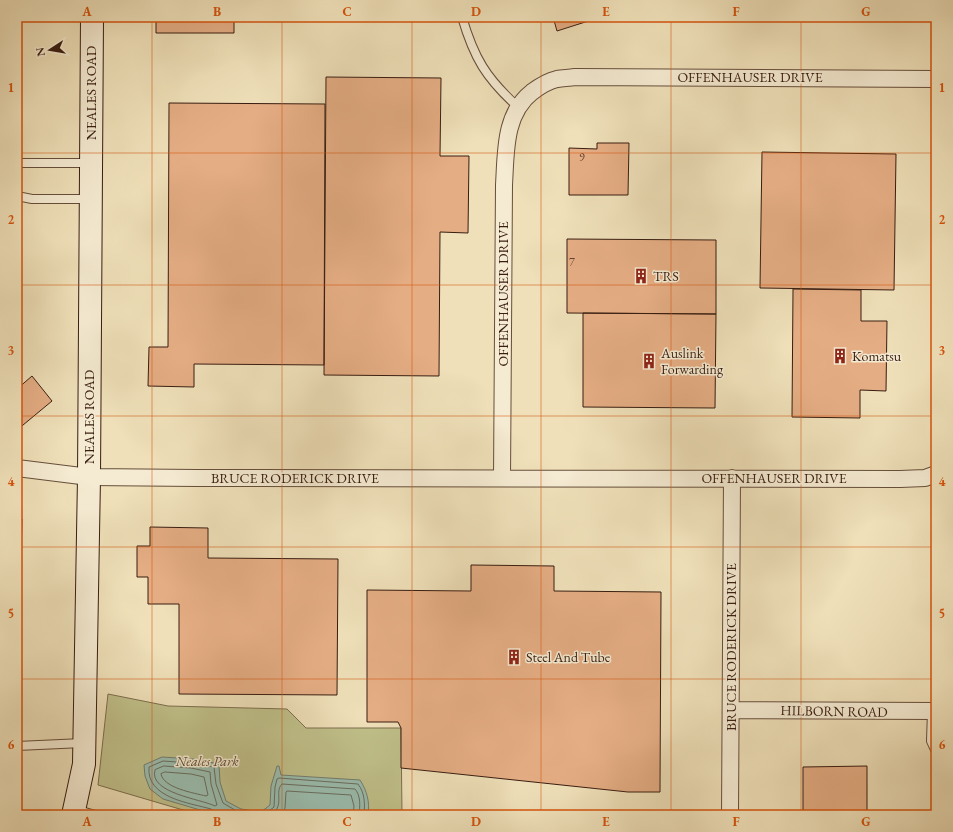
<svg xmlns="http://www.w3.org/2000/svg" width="953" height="832" font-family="'EB Garamond',serif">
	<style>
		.green { fill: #c0c08a; stroke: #7c6e4e }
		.water { fill: #9abdae; stroke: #737d6f }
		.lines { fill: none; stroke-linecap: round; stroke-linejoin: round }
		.shore { stroke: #696d60; stroke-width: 1 }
		.building { fill: #e5ad84; stroke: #381d11 }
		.lane-casing { stroke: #664e3b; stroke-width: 10 }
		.street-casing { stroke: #664e3b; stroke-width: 18 }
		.secondary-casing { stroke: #381d11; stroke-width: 24 }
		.lane { stroke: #f5ebd2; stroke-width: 8 }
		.street { stroke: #f5ebd2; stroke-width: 16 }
		.secondary { stroke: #f5ebd2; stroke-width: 22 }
		.grid { fill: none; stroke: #d6530c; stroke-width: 1; stroke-opacity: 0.55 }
		.labels { text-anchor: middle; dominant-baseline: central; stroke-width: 3; stroke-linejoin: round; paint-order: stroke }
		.number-label { font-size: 12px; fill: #63412e }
		.street-label { font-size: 14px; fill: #381d11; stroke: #f5ebd2 }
		.poi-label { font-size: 14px; fill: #381d11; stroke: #f5ebd2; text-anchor: start }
		.park-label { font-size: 14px; font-style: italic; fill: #614e35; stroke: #f5ebd2 }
		.neatline { fill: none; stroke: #d6530c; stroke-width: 1.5 }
		.grid-label { font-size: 13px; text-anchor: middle; font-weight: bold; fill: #d6530c }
	</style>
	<rect width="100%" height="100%" fill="#efe0b9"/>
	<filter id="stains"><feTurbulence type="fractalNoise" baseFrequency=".005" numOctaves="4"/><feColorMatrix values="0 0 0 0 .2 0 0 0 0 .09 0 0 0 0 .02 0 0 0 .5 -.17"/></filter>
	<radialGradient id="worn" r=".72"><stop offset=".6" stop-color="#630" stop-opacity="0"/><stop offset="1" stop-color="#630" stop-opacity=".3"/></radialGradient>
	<path class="green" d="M108,694l60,12 119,3 19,19h95l1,87h-202l-102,-30z"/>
	<path class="water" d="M162,757l31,2 26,5 1,18 6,19 15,8 20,3 9,-7 1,-19 6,-20h2l2,9 79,5c7,11 10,22 8,35h-151l-54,-16 -13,-10 -5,-13 -1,-11z"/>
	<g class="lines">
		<path class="shore" d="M164,766l27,2 19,4 1,12 6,21 -2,1c-14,-7 -67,-13 -60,-36z
			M165,772l26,2 13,3 4,18 -2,1c-12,-3 -43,-8 -45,-22z
			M215,815l-1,-4 -3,-2c-21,-6 -65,-11 -62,-42l14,-6 29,2 22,4 2,17 7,19 17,10 14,2
			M264,815l10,-8 1,-20 2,-8 2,-1 79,6c7,9 7,20 6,31
			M272,815c13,-11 2,-23 10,-31l73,5c6,7 5,17 4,26
			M281,815l4,-7 1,-16 1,-1 64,4 3,11 -1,9"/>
	</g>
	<path class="building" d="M156,17h78v16h-78z
		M553,17h48l-44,14z
		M326,77l115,1 -1,78h29l-1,77 -28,-1 -1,144 -115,-1z
		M169,103l156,1 -1,261 -130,-1v23l-46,-1 1,-39h19z
		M597,143h32l-1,52h-59v-47l28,1z
		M762,152l134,2 -2,136 -134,-2z
		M567,239l149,1v74l-149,-1z
		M793,289l68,1v31h26l-1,70 -26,-1v28l-68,-1z
		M583,313l133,1 -1,94 -132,-1z
		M32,376l20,25 -35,29v-41z
		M17,519h5l-1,34h-4z
		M150,527l58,1v30l130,1 -1,136 -158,-1v-90h-31v-27h-11v-31h13z
		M471,565l83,1v25l107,1 -1,200h-32l-227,-24v-40l-3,-6h-31v-132l104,1z
		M867,766v49h-64v-48z"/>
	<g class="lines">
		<g class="lane-casing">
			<path id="lane" d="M462,17c12,41 24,61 56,90
				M17,163h73
				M17,196l15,3h58
				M932,711l-1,30 5,11
				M17,746l66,-3
				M75,809l20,6"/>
		</g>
		<g class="street-casing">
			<path id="street" d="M17,468l72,9 108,1 703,1 25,-1 11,-4
				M502,478l2,-293c2,-33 0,-71 28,-93 8,-6 16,-11 25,-13 6,-1 12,-1 18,-2l361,2
				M731,710l205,1
				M730,815l2,-337"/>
		</g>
		<g class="secondary-casing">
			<path id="secondary" d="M73,815l11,-51 5,-287 3,-460"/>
		</g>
		<use href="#lane" class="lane"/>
		<use href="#street" class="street"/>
		<use href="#secondary" class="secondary"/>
	</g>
	<path class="grid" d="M152,17v798M282,17v798M412,17v798M541,17v798M671,17v798M801,17v798M17,153h919M17,285h919M17,416h919M17,547h919M17,679h919"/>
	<defs>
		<g id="building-bare" transform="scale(1.2)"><path d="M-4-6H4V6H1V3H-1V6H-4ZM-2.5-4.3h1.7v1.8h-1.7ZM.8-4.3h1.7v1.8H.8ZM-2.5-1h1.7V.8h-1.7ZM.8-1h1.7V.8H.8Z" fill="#8f2418" stroke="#f5ebd2" stroke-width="2.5" paint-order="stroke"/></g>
	</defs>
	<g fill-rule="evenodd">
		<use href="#building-bare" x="641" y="276"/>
		<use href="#building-bare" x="840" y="356"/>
		<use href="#building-bare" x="649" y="361"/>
		<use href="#building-bare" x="514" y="657"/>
	</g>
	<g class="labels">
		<g class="number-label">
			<text x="582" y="157">9</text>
			<text x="572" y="262">7</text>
		</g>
		<g class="street-label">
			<text x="750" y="77">OFFENHAUSER DRIVE</text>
			<text transform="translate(91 93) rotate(-90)">NEALES ROAD</text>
			<text transform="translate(503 294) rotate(-90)">OFFENHAUSER DRIVE</text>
			<text transform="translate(89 417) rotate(-90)">NEALES ROAD</text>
			<text x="295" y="478">BRUCE RODERICK DRIVE</text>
			<text x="774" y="478">OFFENHAUSER DRIVE</text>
			<text transform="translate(731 647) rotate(-90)">BRUCE RODERICK DRIVE</text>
			<text transform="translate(834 711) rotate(1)">HILBORN ROAD</text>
		</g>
		<g class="poi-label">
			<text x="653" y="276">TRS</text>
			<text x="661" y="353">Auslink<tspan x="661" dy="16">Forwarding</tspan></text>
			<text x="852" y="356">Komatsu</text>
			<text x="526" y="657">Steel And Tube</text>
		</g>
		<g class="park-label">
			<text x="207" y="761">Neales Park</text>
		</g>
	</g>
	<rect width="953" height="832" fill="none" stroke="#efe0b9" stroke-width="44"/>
	<g transform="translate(50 50) rotate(258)" stroke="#f5ebd2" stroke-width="3" paint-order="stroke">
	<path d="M0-3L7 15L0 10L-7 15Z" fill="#381d11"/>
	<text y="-6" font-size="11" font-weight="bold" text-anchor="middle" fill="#381d11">N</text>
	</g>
	<rect x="22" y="22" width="909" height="788" class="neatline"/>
	<g class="grid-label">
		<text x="87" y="16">A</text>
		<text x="217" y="16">B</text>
		<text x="347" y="16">C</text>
		<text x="476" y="16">D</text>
		<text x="606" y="16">E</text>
		<text x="736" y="16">F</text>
		<text x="866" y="16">G</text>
		<text x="11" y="92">1</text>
		<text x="942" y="92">1</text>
		<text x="11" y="224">2</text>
		<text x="942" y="224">2</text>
		<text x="11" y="355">3</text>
		<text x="942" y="355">3</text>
		<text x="11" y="486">4</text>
		<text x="942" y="486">4</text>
		<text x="11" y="618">5</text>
		<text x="942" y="618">5</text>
		<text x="11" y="749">6</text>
		<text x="942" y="749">6</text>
		<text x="87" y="826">A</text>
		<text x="217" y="826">B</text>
		<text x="347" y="826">C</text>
		<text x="476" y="826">D</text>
		<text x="606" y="826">E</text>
		<text x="736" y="826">F</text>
		<text x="866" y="826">G</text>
	</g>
	<rect width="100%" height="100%" filter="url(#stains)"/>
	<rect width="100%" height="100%" fill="url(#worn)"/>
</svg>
